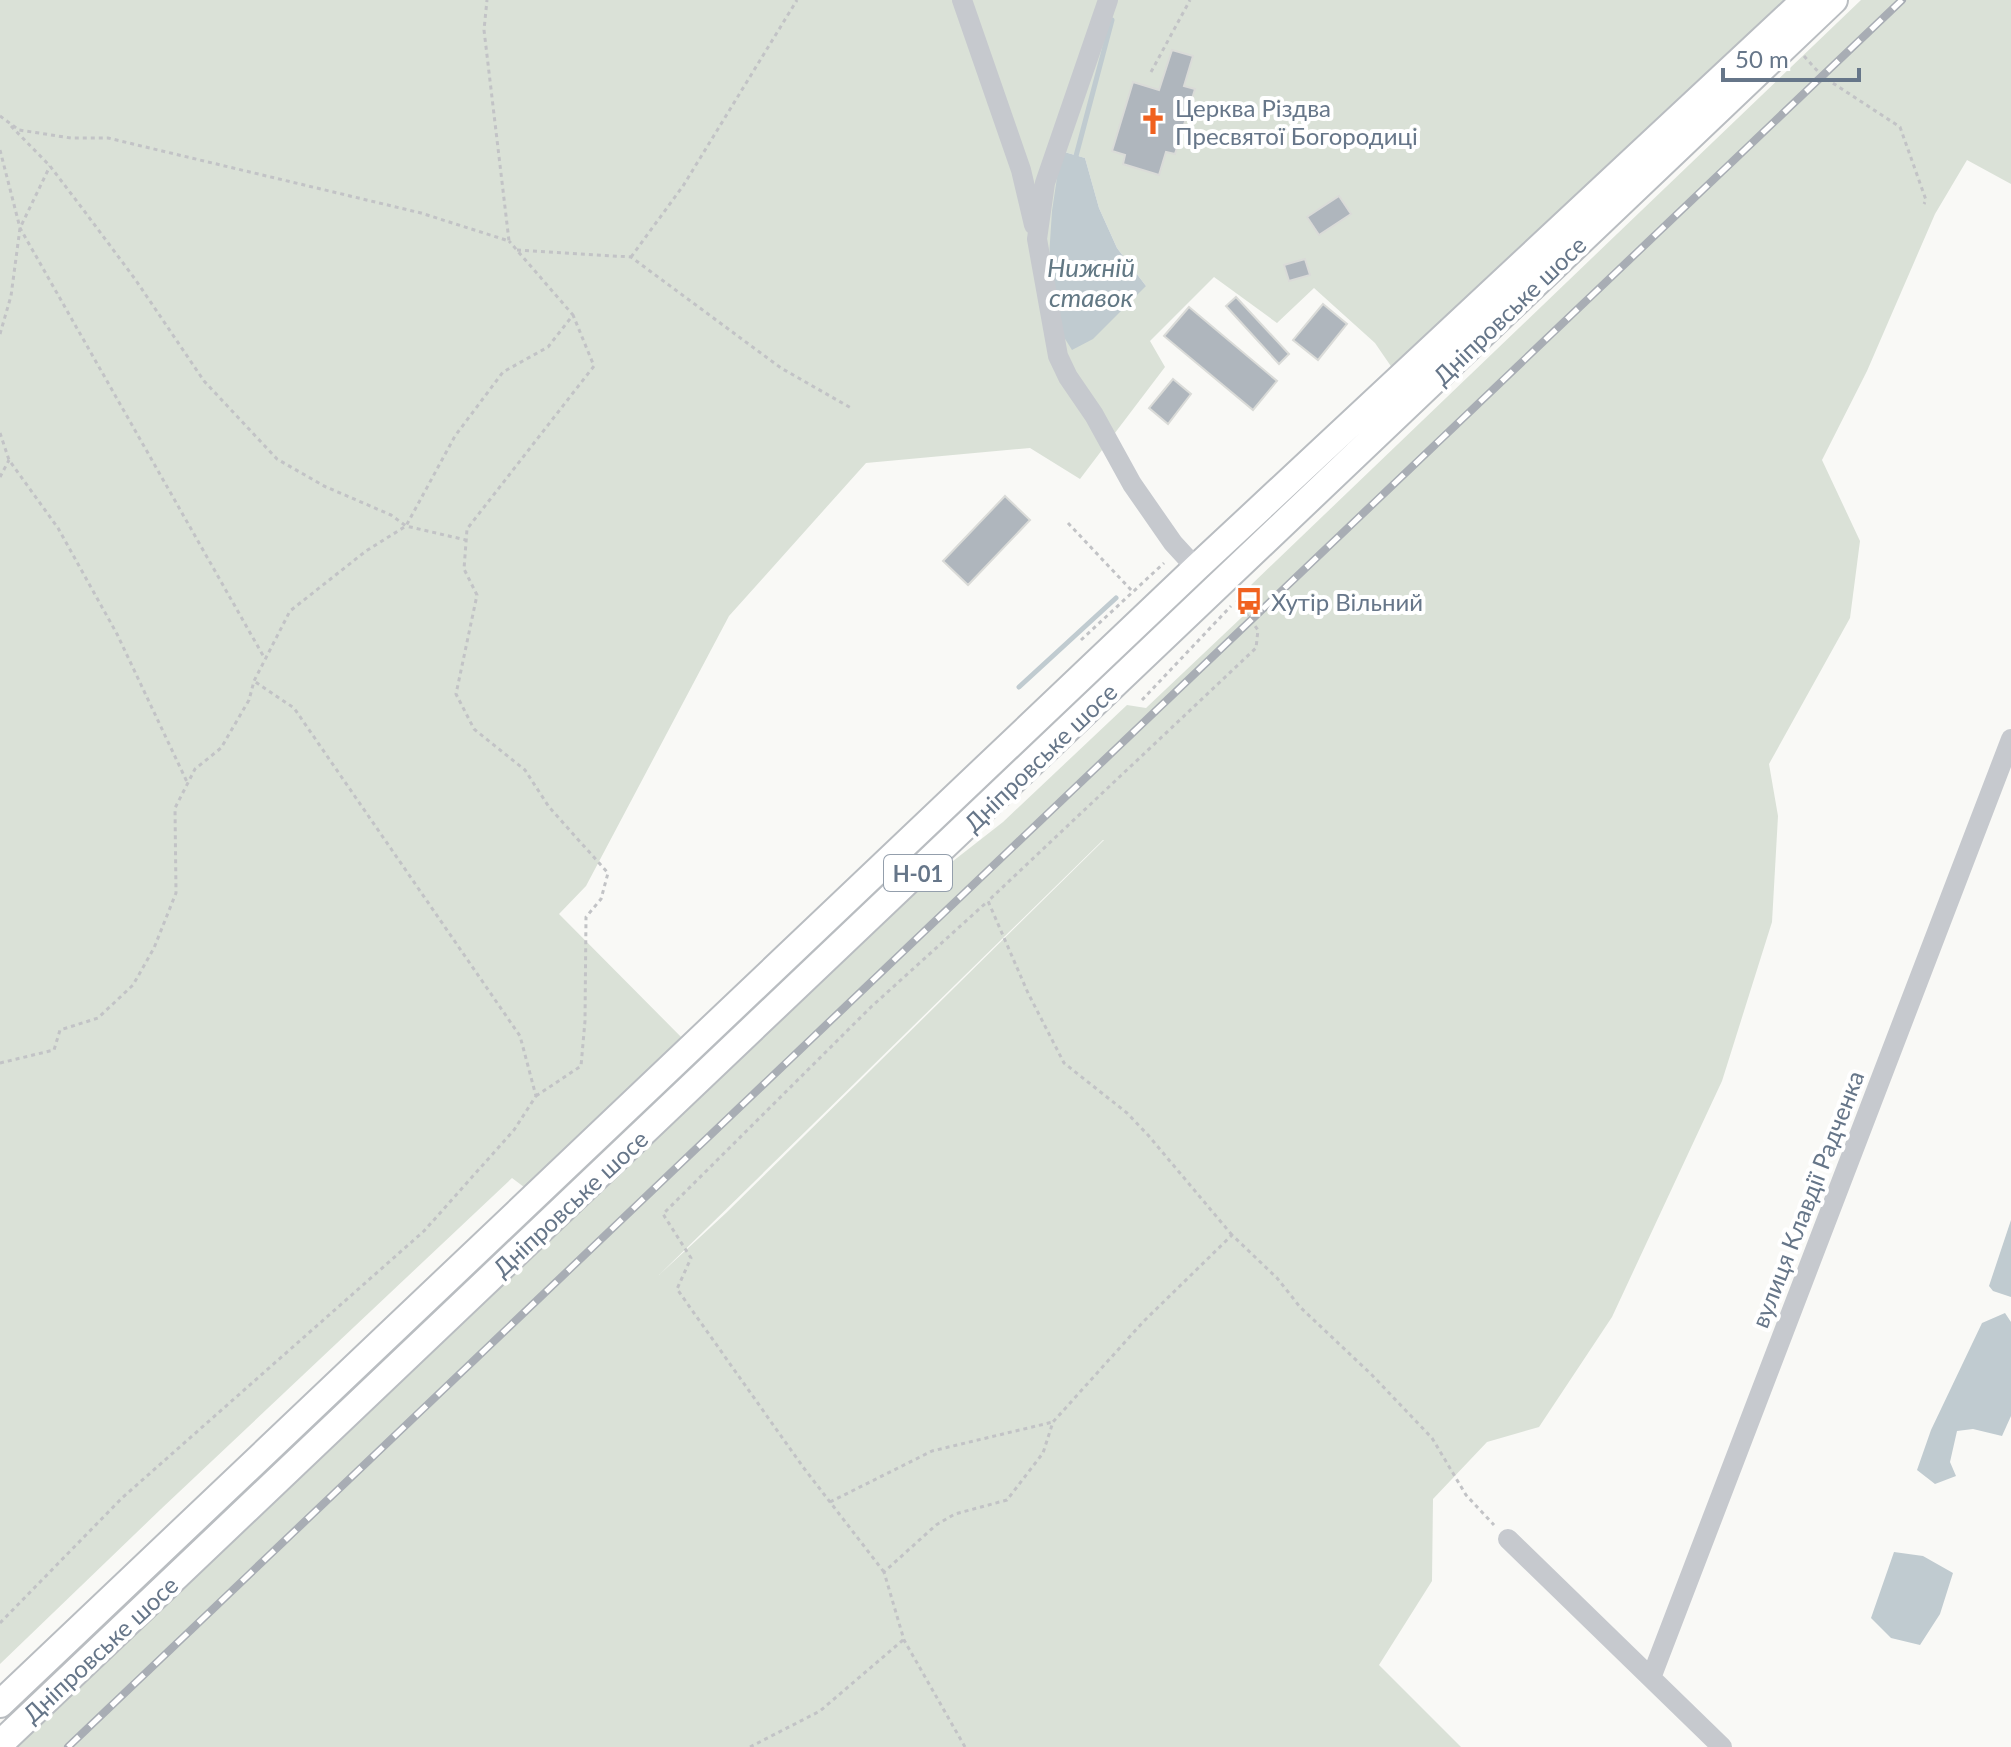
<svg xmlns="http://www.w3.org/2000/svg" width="2011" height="1747" font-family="Lato,sans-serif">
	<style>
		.green { fill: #dae1d7; fill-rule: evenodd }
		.water { fill: #c0cbd0 }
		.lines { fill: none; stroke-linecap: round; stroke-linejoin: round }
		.stream { stroke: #c0cbd0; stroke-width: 5 }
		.building { fill: #afb6bd; stroke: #dadbd8; stroke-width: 2 }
		.major-casing { stroke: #b9bdc1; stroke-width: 30 }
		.path { stroke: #c2c3c6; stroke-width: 3; stroke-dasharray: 4 4; stroke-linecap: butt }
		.minor { stroke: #c6c9ce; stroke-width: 20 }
		.major { stroke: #fff; stroke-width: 26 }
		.rail-casing { stroke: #a8adb4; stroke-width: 8 }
		.rail { stroke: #fff; stroke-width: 5; stroke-dasharray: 15; stroke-linecap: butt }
		.labels { text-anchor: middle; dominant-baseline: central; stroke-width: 8; stroke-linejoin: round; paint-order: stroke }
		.shield { fill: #fff; stroke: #949fac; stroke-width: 2 }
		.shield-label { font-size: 22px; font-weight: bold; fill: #667689 }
		.poi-label { font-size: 24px; fill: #667689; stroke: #fff; text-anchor: start }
		.street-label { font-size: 24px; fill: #667689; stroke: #fff }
		.water-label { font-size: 26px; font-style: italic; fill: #627884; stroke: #fff }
	</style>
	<rect width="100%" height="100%" fill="#f9f9f6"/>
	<path class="green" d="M0,0h1805l-406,378 -24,-35 -61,-55 -37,35 -63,-46 -64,64 15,26 -85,112 -50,-31 -164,15 -137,153 -143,270 -27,28 133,134 -156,148 -24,-18 -351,331 -161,155zM1061,151l24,7 14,50 18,40 29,38 -97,-29z
		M1861,0h150v184l-44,-24 -32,54 -68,157 -45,89 38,81 -10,77 -81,146 9,52 -6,106 -50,159 -110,236 -73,110 -52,15 -54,57 -1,82 -53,84 82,82h-1461l829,-789 174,-136 124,-117 19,3 114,-108 -9,-15zM1104,840l-378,373 -67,62 444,-435z"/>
	<path class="water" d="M1061,151l24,7 14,50 18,40 29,38 -53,53 -21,11 -10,-16 -13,-77 3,-46z
		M2011,1220v77l-18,-6 -4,-5z
		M2005,1313l6,9v94l-9,20 -29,-7 -16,2 -7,31 6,14 -21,8 -18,-14 14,-40 51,-107z
		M1894,1552l29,4 30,17 -13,41 -20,31 -29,-7 -20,-20z"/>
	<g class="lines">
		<path class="stream" d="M1076,156l36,-136
			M1019,687l97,-89"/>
	</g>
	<path class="building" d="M1172,50l21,6 -9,30 11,3 -20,65 -9,-2 -7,23 -36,-11 2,-9 -13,-4 21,-69 26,8z
		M1339,196l12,18 -32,21 -12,-18z
		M1305,259l5,16 -21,6 -5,-16z
		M1236,297l53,57 -10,10 -53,-58z
		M1323,304l24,20 -29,36 -25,-20z
		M1189,307l88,74 -24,29 -89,-74z
		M1173,379l18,15 -23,30 -19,-16z
		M1005,496l25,24 -62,65 -25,-24z"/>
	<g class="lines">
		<g class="major-casing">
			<path id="major" d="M0,1704l1196,-1136 609,-568
				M0,1744l1834,-1744"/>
		</g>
		<path class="path" d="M1804,56l18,20 78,51 26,73 -2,4
			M1151,72l39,-72
			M0,116l19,14 52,8h37l313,75 88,28 -25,-211 3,-30
			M11,126l39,40 32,42 53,71 69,102 73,78 47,27 67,29 15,11 60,14
			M0,150l20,78 245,431
			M517,250l114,7 150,111 70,40
			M631,257l52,-71 114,-186
			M0,334l11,-38 9,-68 30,-62
			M0,433l9,27 49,68 59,106 71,150
			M0,477l9,-17
			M1068,523l65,69
			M1081,640l83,-77
			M1142,700l89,-94
			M0,1063l54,-13 6,-20 38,-12 35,-33 21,-37 22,-55 -1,-85 20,-39 26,-21 28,-48 5,-19 36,-70 76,-60 40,-25 49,-90 48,-64 45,-25 25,-32 -64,-74
			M536,1096l45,-30 4,-45 1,-104 15,-18 7,-26 -59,-66 -24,-37 -51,-41 -18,-35 21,-99 -13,-26 3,-40 127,-163 -21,-51
			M1232,1235l-84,-100 -21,-22 -63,-50 -36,-70 -40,-92 268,-253 2,-18 -23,-32
			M830,1502l102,-51 121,-29
			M884,1572l-81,-105 -126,-178 14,-31 -28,-44 208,-207 117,-106
			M0,1623l122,-125 302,-267 90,-101 22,-34 -16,-60 -226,-328 -40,-27
			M750,1747l70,-36 83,-71
			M965,1747l-61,-107 -20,-68 52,-47 19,-11 52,-14 36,-47 10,-31 90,-100 89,-87 45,43 23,29 71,67 61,64 34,57 28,30"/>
		<path class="minor" d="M962,0l59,170 13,55
			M1108,0l-63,183 -8,56 21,117 10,21 26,38 38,69 41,59 23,25
			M1508,1539l214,208
			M1651,1678l360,-939"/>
		<use href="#major" class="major"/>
		<g class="rail-casing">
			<path id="rail" d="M68,1747l1834,-1747"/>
		</g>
		<use href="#rail" class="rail"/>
	</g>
	<defs>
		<g id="church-bare" transform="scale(2.16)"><path d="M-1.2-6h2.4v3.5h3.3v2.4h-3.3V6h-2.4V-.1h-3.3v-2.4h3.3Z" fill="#f0611f" stroke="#fff" stroke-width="2.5" paint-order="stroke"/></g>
		<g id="bus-bare" transform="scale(2.16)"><path d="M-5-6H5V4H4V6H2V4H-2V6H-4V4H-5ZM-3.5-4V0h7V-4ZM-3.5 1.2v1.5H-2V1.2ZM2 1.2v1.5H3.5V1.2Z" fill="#f0611f" stroke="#fff" stroke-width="2.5" paint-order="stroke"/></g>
	</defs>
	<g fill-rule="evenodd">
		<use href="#church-bare" x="1153" y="121"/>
		<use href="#bus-bare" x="1249" y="601"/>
	</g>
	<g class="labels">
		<rect class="shield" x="884" y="855" width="68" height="36" rx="6"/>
		<g class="shield-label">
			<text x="918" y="873">Н-01</text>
		</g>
		<g class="poi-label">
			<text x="1175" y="107">Церква Різдва<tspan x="1175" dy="28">Пресвятої Богородиці</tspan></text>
			<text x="1271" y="601">Хутір Вільний</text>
		</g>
		<g class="street-label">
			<text transform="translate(1509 310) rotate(-44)">Дніпровське шосе</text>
			<text transform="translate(1040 757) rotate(-44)">Дніпровське шосе</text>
			<text transform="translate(1807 1199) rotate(-69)">вулиця Клавдії Радченка</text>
			<text transform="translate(570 1203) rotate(-43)">Дніпровське шосе</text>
			<text transform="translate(100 1649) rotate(-43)">Дніпровське шосе</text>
		</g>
		<g class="water-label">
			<text x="1091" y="267">Нижній<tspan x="1091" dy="30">ставок</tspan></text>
		</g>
	</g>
	<path d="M1723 68v12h136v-12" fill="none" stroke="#667689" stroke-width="4"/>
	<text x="1735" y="68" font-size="24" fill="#667689" stroke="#ffffff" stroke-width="6" paint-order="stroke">50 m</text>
</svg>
